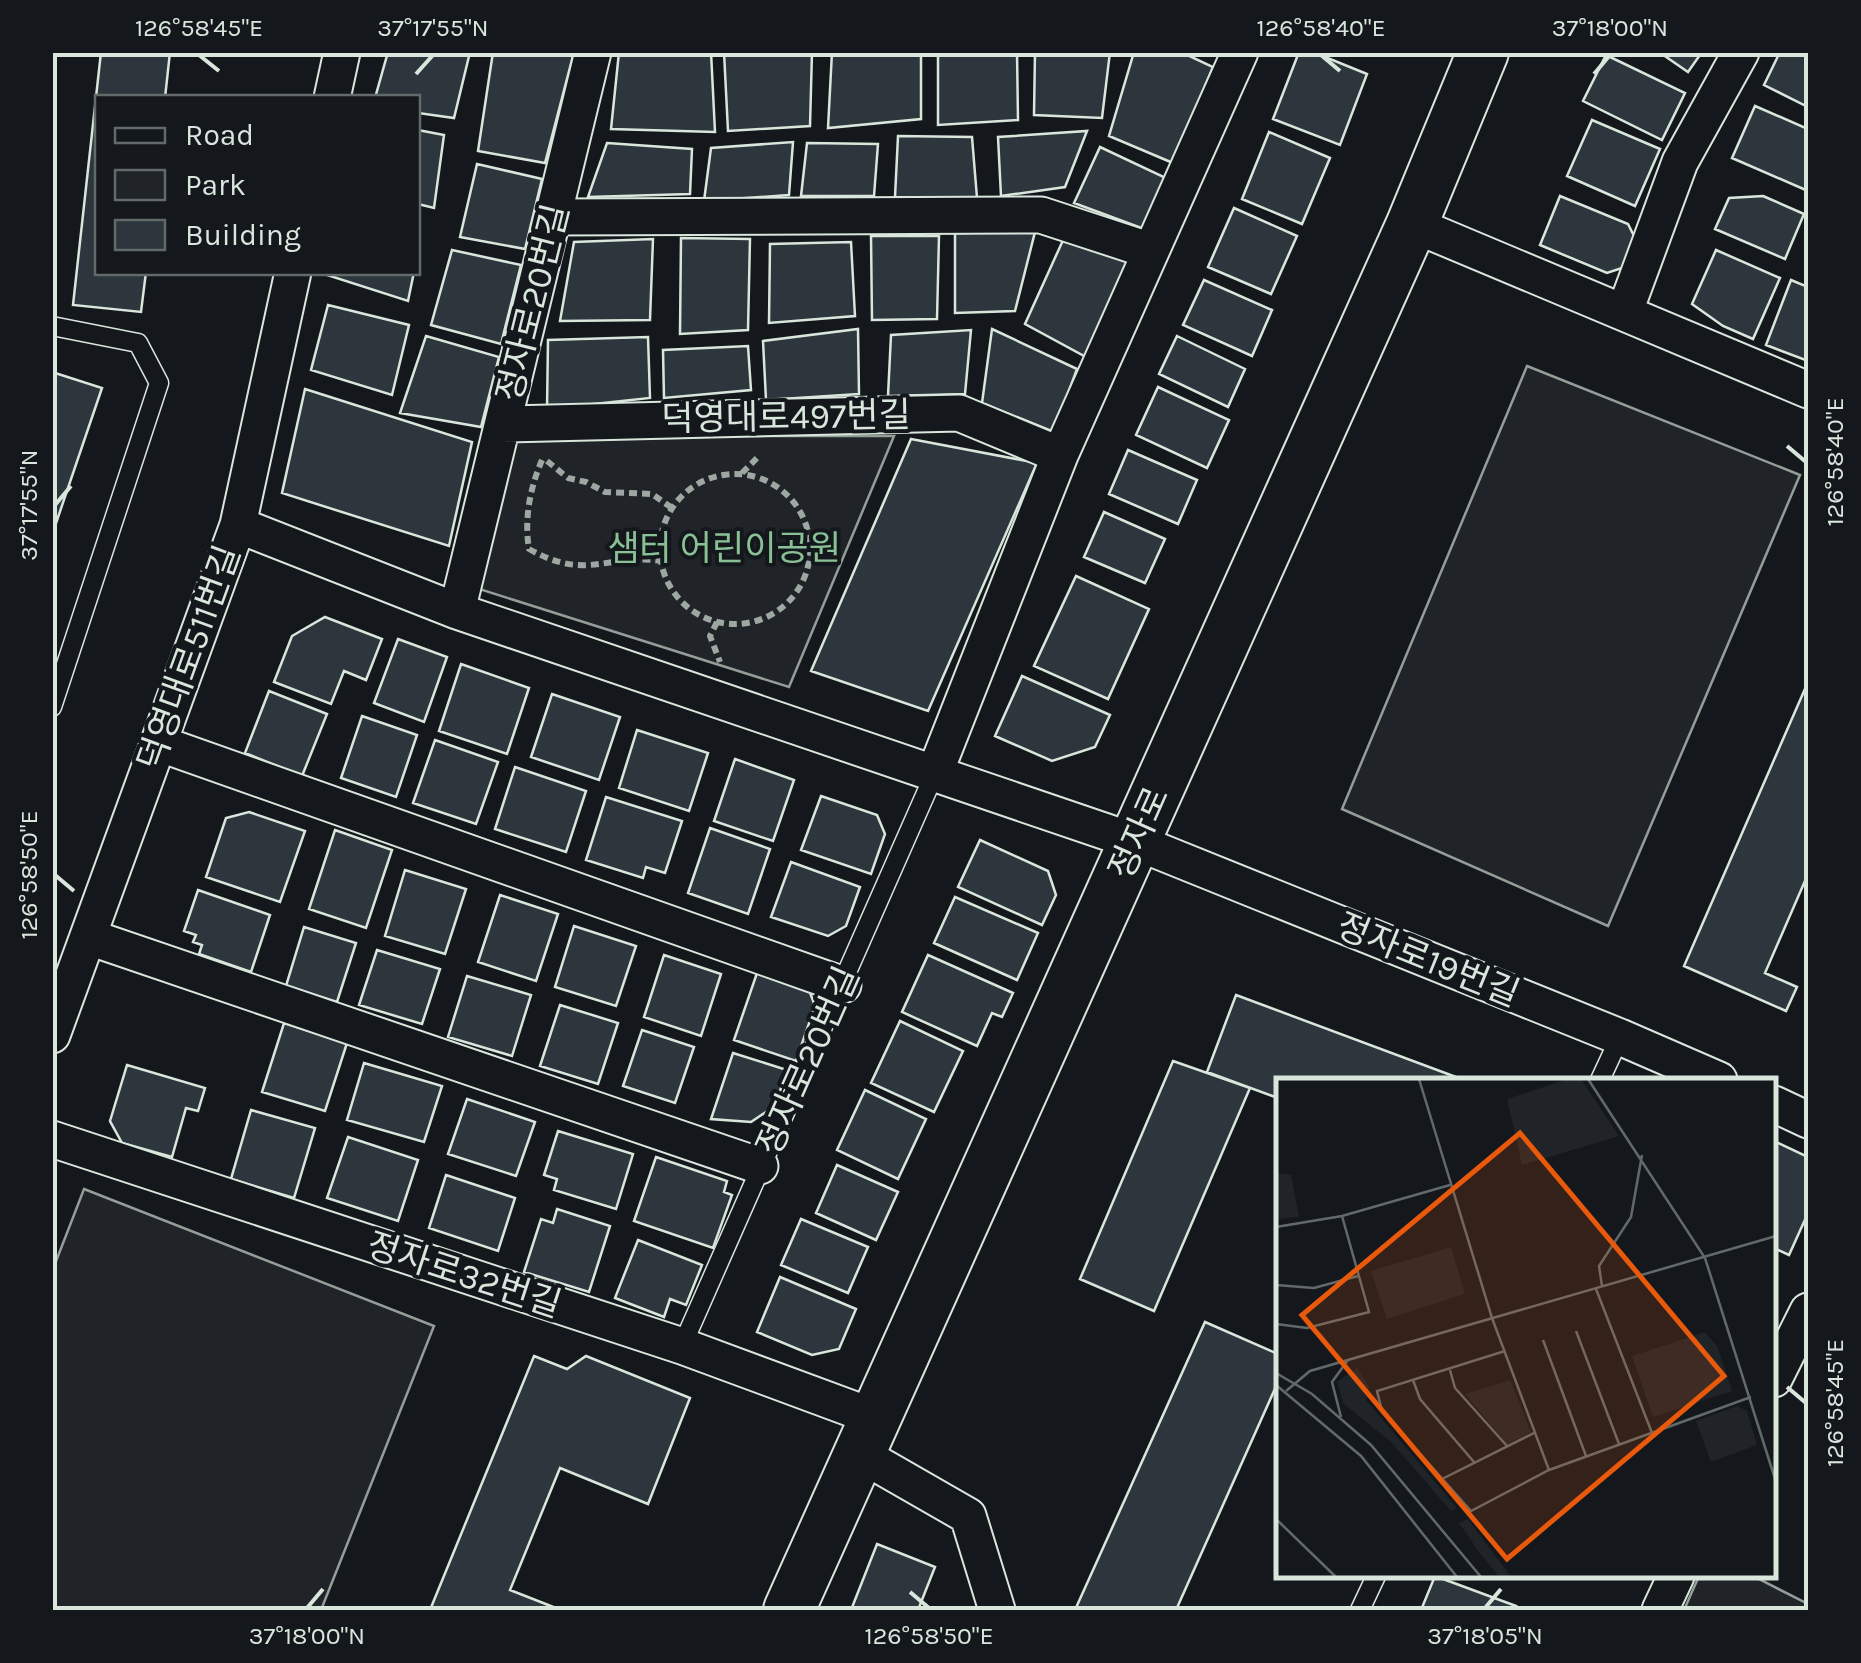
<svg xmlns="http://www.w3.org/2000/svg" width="1861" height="1663" font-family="Karla,'Noto Sans KR',sans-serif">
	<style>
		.green { fill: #202428; stroke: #939e99; stroke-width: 2.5 }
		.building { fill: #2c363c; stroke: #d8e6dc; stroke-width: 2.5 }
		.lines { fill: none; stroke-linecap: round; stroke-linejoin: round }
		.lane-casing { stroke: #d8e6dc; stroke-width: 21 }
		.street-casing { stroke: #d8e6dc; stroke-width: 39 }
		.secondary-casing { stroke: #d8e6dc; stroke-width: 54 }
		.path { stroke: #9da8a2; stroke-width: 6; stroke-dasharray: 8 5; stroke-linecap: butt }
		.lane { stroke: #14181c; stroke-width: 18 }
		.street { stroke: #14181c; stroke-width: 35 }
		.secondary { stroke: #14181c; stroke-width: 50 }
		.ticks { fill: none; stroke: #d8e6dc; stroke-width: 4 }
		.labels { text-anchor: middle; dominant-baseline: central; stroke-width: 8; stroke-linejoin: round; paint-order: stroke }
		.street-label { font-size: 35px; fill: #d8e6dc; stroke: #14181c }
		.park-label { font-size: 35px; fill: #8ac095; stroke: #14181c }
		.inset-road { fill: none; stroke: #626a69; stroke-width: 2.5 }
		.view { fill: #e8590c; fill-opacity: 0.15; stroke: #e8590c; stroke-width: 5 }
		.inset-edge { fill: none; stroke: #d8e6dc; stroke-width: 5 }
		.neatline { fill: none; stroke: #d8e6dc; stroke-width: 4 }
		.ticks-label { font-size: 25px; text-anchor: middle; fill: #d8e6dc }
	</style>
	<rect width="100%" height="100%" fill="#14181c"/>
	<path class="green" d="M1527,366l273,109 -192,451 -266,-117z
		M512,436h382l-105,251 -313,-99z
		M84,1189l350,137 -113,284h-268v-341z
		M1699,1576h54l55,28v6h-124z"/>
	<path class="building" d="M101,52h69l-5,46h-67v174h48l-5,40 -68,-7z
		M388,52h82l-16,66 -36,-5v-15h-43z
		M493,52h81l-29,111 -67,-12z
		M619,52h92l4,80 -104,-3z
		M724,52h88l-2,74 -82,5z
		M832,52h89v67l-93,9z
		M938,52h79l1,68 -80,5z
		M1035,52h75l-8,66 -68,-3z
		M1134,52h47l32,15 -40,96 -64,-27z
		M1299,52h14l54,22 -27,71 -67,-26z
		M1659,52h43l-14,20z
		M1780,52h28v55l-44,-22z
		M1606,55l79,38 -23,47 -79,-39z
		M1755,106l53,23v62l-76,-33z
		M1592,120l68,29 -25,57 -68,-30z
		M418,130l26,5 -10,73 -16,-4z
		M1087,131l-22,56 -64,9 -3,-59z
		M1269,132l61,26 -28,66 -60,-25z
		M898,136l74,1 5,61 -82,-1z
		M793,142l-4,53 -85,6 7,-53z
		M607,143l85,6 -2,45 -102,3z
		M807,143l71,1 -4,52h-73z
		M1100,147l66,31 -22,51 -70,-26z
		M477,164l65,15 -17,70 -65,-12z
		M1560,196l68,28 10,20 -7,21 -24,8 -67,-28z
		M1763,196l41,18 -19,45 -70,-30 14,-31z
		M1234,208l63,28 -26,58 -63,-27z
		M1035,232l-20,79 -60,2v-80z
		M871,236h68l-2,83 -65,1z
		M681,238l69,1 -2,91 -68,4z
		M1064,238l67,24 -45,95 -61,-33z
		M653,239l-3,81 -90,1 14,-79z
		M851,242l4,74 -86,7 1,-79z
		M452,250l69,15 -20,79 -70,-19z
		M1716,250l64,28 -27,61 -30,-13 -31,-22z
		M328,272h86l-6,29 -81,-26z
		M1204,280l68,30 -20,46 -69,-31z
		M1791,280l17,7v74l-42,-16z
		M328,305l81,20 -17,70 -81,-25z
		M858,329l1,65 -93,6 -3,-59z
		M992,329l85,40 -23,63 -72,-29z
		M971,330l-6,64 -77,2 3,-61z
		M426,336l73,21 -18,70 -81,-14z
		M1177,336l68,33 -17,38 -69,-33z
		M648,337l2,61 -103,11 1,-69z
		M748,346l3,44 -87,8 -1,-48z
		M52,372l50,16 -50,147z
		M1158,387l71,33 -22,48 -71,-33z
		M305,389l167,53 -23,104 -167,-53z
		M911,439l126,24 -109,248 -117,-40z
		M1128,450l69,30 -19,44 -69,-30z
		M1104,512l61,27 -20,44 -61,-26z
		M1076,576l73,33 -41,90 -74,-33z
		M325,617l57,22 -16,41 -22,-9 -13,33 -57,-22 18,-46z
		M398,639l49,18 -23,65 -50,-19z
		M461,664l68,24 -22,66 -68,-23z
		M1022,676l88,39 -15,32 -43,14 -57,-25z
		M1808,682v192l-43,99 32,14 -11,24 -102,-45z
		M269,691l58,23 -25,62 -57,-23z
		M552,694l68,23 -21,63 -68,-23z
		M362,716l55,19 -21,62 -55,-19z
		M637,730l71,23 -19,58 -70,-23z
		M435,740l63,22 -22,62 -63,-21z
		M735,759l59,21 -21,61 -59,-20z
		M515,767l71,24 -20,61 -71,-23z
		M821,796l56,19 8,19 -14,40 -70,-24z
		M606,797l76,24 -17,52 -19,-6 -3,11 -57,-18z
		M249,812l56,19 -25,71 -74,-25 20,-59z
		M710,828l60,21 -22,65 -60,-21z
		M335,830l57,20 -26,78 -57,-19z
		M980,840l68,31 8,24 -14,30 -84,-38z
		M791,862l69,25 -14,39 -18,10 -57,-19z
		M405,870l61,19 -21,65 -60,-18z
		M198,890l72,25 -19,57 -52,-18 3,-9 -9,-3 3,-7 -12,-4z
		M500,895l58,19 -22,67 -58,-19z
		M955,897l83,36 -21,47 -83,-37z
		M574,926l62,20 -20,60 -61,-19z
		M304,927l52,16 -19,59 -51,-16z
		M377,950l63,19 -18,55 -63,-19z
		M664,955l57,19 -20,62 -57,-19z
		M928,955l85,38 -11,24 -10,-4 -15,33 -75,-34z
		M758,970l50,17 7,19 -19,55 -62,-21z
		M467,976l64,19 -19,61 -64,-19z
		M1236,995l228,85h-186v18l-71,-26z
		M560,1005l58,18 -20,61 -58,-18z
		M900,1021l63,30 -29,61 -63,-29z
		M284,1023l63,20 -22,68 -63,-19z
		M642,1030l52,17 -19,56 -52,-17z
		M733,1053l54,17 -12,36 -24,16 -40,-3z
		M1173,1061l77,27 -96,223 -74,-32z
		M364,1063l78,23 -18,56 -77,-22z
		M127,1065l78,23 -7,23 -12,-3 -14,49 -50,-14 -12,-22z
		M865,1090l61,29 -28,60 -61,-29z
		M467,1099l68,23 -19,54 -68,-22z
		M251,1110l64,18 -21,70 -63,-19z
		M558,1131l75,23 -17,55 -62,-19 3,-11 -13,-4z
		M348,1137l70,23 -20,61 -71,-23z
		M1774,1141l34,16v56l-19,42 -15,-7z
		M656,1157l71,24 -3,11 8,3 -19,53 -79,-27z
		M837,1165l61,27 -22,48 -60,-27z
		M446,1175l69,23 -17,53 -69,-23z
		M557,1209l53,17 -21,66 -65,-20 17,-53 12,4z
		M801,1219l67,28 -20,46 -67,-28z
		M638,1240l64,25 -16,40 -16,-6 -6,18 -49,-19z
		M780,1277l76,32 -17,40 -27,6 -55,-23z
		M1205,1322l73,32v28l-102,228h-101z
		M534,1356l33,13 19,-13 104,42 -42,106 -88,-36 -50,122 51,20h-131z
		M877,1544l58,23 -17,43h-67z
		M1435,1576l81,30 -2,4h-93z"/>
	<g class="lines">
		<g class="lane-casing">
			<path id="lane" d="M52,326l86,17 21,40 -107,324
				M1600,1080l20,-43
				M682,1346l252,-571
				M1360,1610l16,-34"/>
		</g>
		<g class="street-casing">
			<path id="street" d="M332,98l10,-46
				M554,217l487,-2 110,36
				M1412,224l396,166
				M1625,311l55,-149 61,-110
				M504,424l455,-11 101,42
				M238,525l219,86 679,231 484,195 99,43
				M457,611l136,-559
				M158,743l685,242
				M934,775l126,-320 180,-403
				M89,937l671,229
				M52,1035l186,-510 55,-253
				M1774,1104l34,16
				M52,1139l630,207 192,71
				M1774,1379l34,-68
				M860,1454l108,62 29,94
				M1660,1610l16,-34"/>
		</g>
		<g class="secondary-casing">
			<path id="secondary" d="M789,1610l623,-1386 71,-172"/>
		</g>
		<path class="path" d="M542,460c-12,28 -18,59 -13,89 59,33 76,4 132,12
			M547,461l21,17 18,4 19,10 47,2 20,14
			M742,473l16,-16
			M660 549a75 75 0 1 1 150 0a75 75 0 1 1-150 0Z
			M717,622l-7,14 10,26"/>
		<use href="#lane" class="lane"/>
		<use href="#street" class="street"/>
		<use href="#secondary" class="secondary"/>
	</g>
	<path class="ticks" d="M199,55l20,16M1321,55l19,16M416,74l17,-19M1594,74l16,-19M1787,446l19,16M55,505l16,-19M55,875l19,16M1787,1387l19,16M910,1592l19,16M307,1608l16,-19M1485,1608l16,-19"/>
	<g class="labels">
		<g class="street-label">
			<text transform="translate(533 303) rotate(-76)">정자로20번길</text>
			<text transform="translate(786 417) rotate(-1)">덕영대로497번길</text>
			<text transform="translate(189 658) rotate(-70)">덕영대로511번길</text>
			<text transform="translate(1139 833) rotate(-66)">정자로</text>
			<text transform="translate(1428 960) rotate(22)">정자로19번길</text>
			<text transform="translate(808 1061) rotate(-66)">정자로20번길</text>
			<text transform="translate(464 1275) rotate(18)">정자로32번길</text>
		</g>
		<g class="park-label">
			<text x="724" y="548">샘터 어린이공원</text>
		</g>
	</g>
	<g transform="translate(1276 1078)">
		<rect width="500" height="500" fill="#14181c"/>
		<path d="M292,1h13l38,57 -97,29 -15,-66zM0,95l15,2 8,42 -23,2zM175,169l14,47 -78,25 -16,-48zM429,254l12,14 15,45 -79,26 -21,-61zM81,290l12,19 -3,13 91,108 -6,3 -59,-68 -49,-40 -6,-21zM234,302l21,52 -24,12 -42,-50zM461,328l10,5 10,34 -46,17 -15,-41zM192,441l38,51 5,7h-12l-20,-25 -20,-29z" fill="#202428"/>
		<path class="inset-road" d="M143,1l73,239 57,152M312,1l117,179 71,224M0,149l66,-11 108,-31M0,207l38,3 44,-12M326,208l-3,-20 32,-49 11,-62M320,211l56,144M0,246l31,4 62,-16 -27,-96M300,253l43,113M267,262l43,116M229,273l-128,40 5,20 89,100 78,-41 202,-73M174,292l5,18 52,58M0,295l36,21 59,51 110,132M137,302l7,19 54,63M0,307l85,71 96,121M10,313l24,-20 466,-135M65,339l-9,-35 16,-22M166,401l94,-47M0,441l60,58"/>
		<path class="view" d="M244,55l204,243 -217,183 -205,-244z"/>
		<rect width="500" height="500" class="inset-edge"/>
	</g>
	<rect width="1861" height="1663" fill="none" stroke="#14181c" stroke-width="110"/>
	<rect x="95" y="95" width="325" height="180" fill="#14181c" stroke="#626a69" stroke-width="2.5"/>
	<rect x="115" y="128" width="50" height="15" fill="#14181c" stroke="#626a69" stroke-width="2.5"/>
	<text x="185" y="145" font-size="30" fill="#d8e6dc">Road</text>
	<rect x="115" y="170" width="50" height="30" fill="#202428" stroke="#626a69" stroke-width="2.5"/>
	<text x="185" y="195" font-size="30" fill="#d8e6dc">Park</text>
	<rect x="115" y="220" width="50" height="30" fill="#2c363c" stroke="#626a69" stroke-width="2.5"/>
	<text x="185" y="245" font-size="30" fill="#d8e6dc">Building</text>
	<rect x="55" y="55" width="1751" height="1553" class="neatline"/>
	<g class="ticks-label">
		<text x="199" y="36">126°58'45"E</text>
		<text x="433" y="36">37°17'55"N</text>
		<text x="1321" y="36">126°58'40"E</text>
		<text x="1610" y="36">37°18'00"N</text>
		<text transform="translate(1834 462) rotate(-90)" y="9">126°58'40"E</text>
		<text transform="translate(28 505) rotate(-90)" y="9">37°17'55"N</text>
		<text transform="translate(28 875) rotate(-90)" y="9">126°58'50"E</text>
		<text transform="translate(1834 1403) rotate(-90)" y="9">126°58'45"E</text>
		<text x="307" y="1644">37°18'00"N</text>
		<text x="929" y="1644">126°58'50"E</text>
		<text x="1485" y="1644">37°18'05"N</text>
	</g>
</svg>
